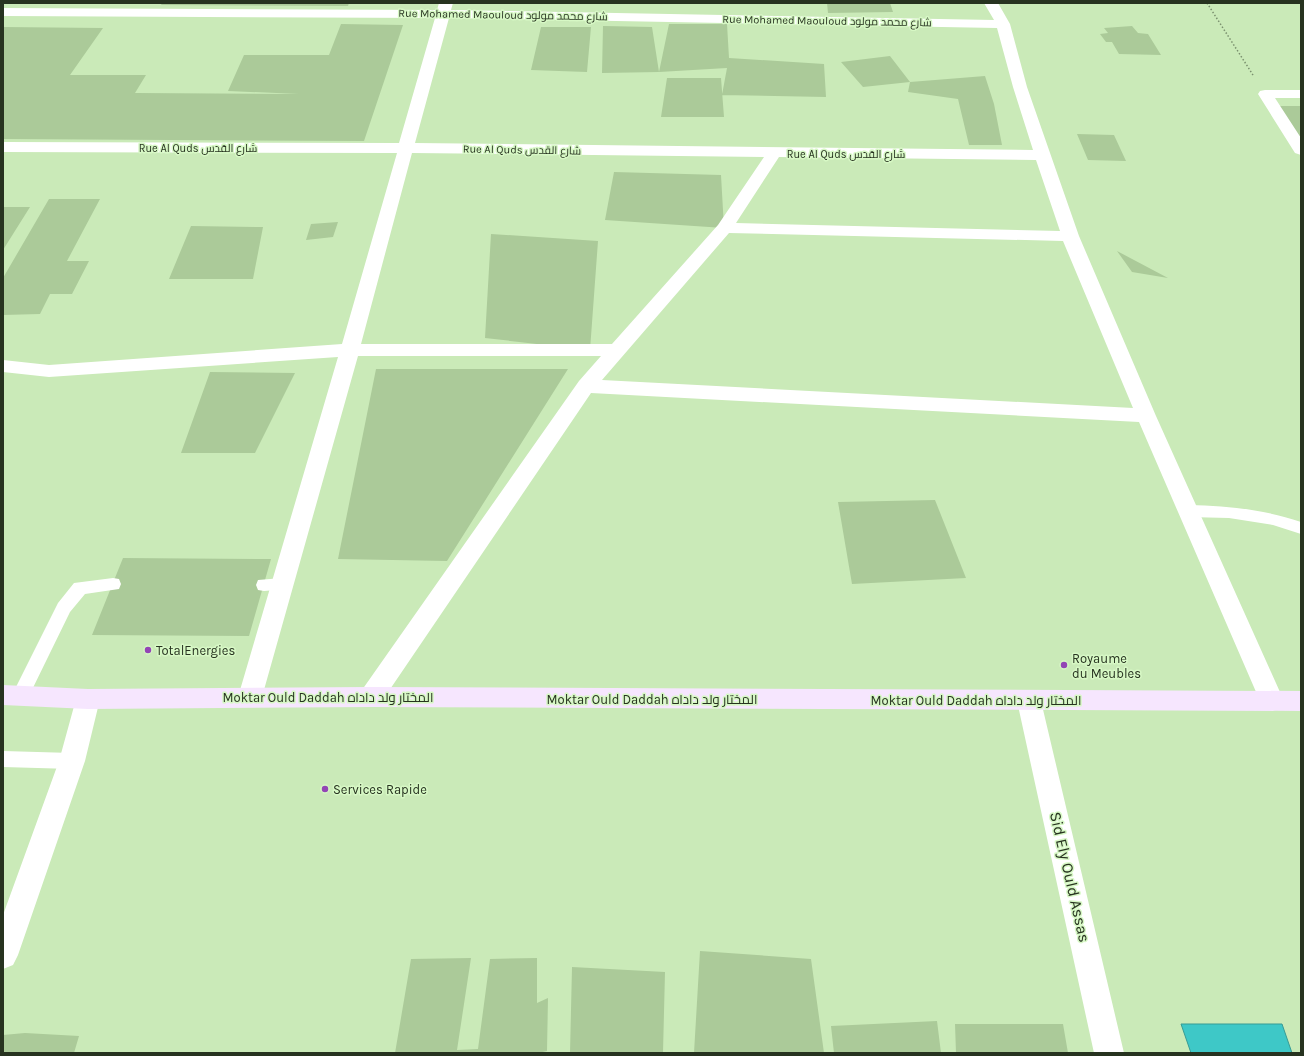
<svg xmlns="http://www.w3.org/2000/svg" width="1304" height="1056" font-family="Karla,Cairo,sans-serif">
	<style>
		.water { fill: #3ec8c7; stroke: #379b95 }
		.building { fill: #abca99 }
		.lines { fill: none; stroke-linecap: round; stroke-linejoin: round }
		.path { stroke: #7a906e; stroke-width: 1.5; stroke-dasharray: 1.5 2; stroke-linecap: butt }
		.lane { fill: #fff; fill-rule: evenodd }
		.street { fill: #fff; fill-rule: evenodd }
		.secondary { fill: #f6e6fe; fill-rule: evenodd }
		.poi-dot { fill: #9345b5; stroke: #d7f8c5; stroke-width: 1.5 }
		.labels { text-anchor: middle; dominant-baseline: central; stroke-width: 3; stroke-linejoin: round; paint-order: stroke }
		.far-street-label { font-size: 11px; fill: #273320; stroke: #d7f8c5 }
		.poi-label { font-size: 13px; fill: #273320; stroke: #d7f8c5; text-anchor: start }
		.street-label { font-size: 13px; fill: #273320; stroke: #d7f8c5 }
		.near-street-label { font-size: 16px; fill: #273320; stroke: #d7f8c5 }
	</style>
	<rect width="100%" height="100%" fill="#caeab8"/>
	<path class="water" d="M1181,1024h101l10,29h-101z"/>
	<path class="building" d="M162,3h187l-1,3 -187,-1z
		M827,3h63l3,9 -65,1z
		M341,24l62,1 -39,116 -361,-2v-112l100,1 -33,47h76l-11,18 164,1 -71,-3 16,-36h85z
		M669,24h58l2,34 95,6 2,33 -104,-2 5,-27 -68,4z
		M603,26l49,1 7,45 -57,1z
		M1132,26l6,7 10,1 13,21 -42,-1 -7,-12h-6l-6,-8 8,-1 -4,-5z
		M541,27h50l-4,45 -56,-2z
		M890,56l20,26 75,-6 9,28 8,41h-33l-11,-46 -50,-7 2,-10 -47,5 -22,-25z
		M667,78h54l3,39h-63z
		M1279,106h22v33z
		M1077,134l37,1 12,26 -38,-1z
		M614,172l107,3 3,53 -119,-8z
		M49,199h51l-33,62h22l-17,33h-22l-10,20 -37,1v-37z
		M3,207h27l-27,43z
		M338,222l-5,15 -27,3 5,-16z
		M191,226l72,1 -10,52h-84z
		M491,234l107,7 -8,109 -105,-12z
		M1117,251l51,27 -36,-6z
		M376,369h192l-121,192 -109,-2z
		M210,372l85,1 -40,80h-74z
		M935,500l31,78 -114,6 -14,-82z
		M123,558l148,1 -22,77 -157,-1z
		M700,951l111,8 13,94h-130z
		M471,958l-14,92 21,-1 12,-90 47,-1v45l11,-5 -1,53 -9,2h-143l16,-94z
		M572,967l93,5 -2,81h-93z
		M937,1021l4,32h-107l-3,-27z
		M955,1024h108l5,29h-112z
		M25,1033l54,3 -5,17h-71v-18z"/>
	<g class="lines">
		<path class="path" d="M1207,3l46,72"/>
		<path class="lane" d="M1188,505c41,1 74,4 113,17v12l-28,-9 -44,-7 -41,-1 -6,-2 -2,-4 2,-4z
			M113,578l6,1 2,5 -2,5 -34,5 -15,18 -43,88 -6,3 -6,-3 -3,-5 46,-92 16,-20z
			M282,578l6,1 2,5 -2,5 -24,2 -6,-1 -2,-5 2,-5z
			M3,751l69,2 7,2 2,6 -2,6 -7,2 -69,-2z"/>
		<path class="street" d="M439,3h14l-2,7 543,10 -10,-17h14l12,21 17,63 52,149 77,180 128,285 -3,7 -9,3 -9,-3 -124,-286 -548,-29 -211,311 -9,3 -9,-3 -3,-7 3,-7 217,-309 22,-25h-243l-96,341 -3,7 -9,3 -9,-3 -3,-7 100,-340 -289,20 -46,-5v-12l46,5 293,-21 55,-191 -394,-1v-10l396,1 36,-125 -432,-2v-8l434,2zM449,18l548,10 16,59 20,63 -618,-7zM412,153l352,4 -46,68 -106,119h-251zM779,157l257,3 24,71 -324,-8zM729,233l334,8 70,167 -531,-28z
			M1265,90h36v8h-26l26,40v17l-6,-2 -37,-59 2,-3z
			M88,689l9,3 3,7 -15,62 -67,194 -5,10 -10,4v-54l56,-154 17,-62 3,-7z
			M1029,691l9,3 3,7 83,352h-30l-77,-352 3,-7z"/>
		<path class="secondary" d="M3,685l85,4 283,-2 930,4v20l-930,-4 -283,2 -85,-4z"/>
	</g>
	<g class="poi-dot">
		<circle cx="148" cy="650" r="4"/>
		<circle cx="1064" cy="665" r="4"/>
		<circle cx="325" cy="789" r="4"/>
	</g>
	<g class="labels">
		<g class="far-street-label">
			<text transform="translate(503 15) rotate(1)">Rue Mohamed Maouloud شارع محمد مولود</text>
			<text transform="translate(827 21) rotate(1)">Rue Mohamed Maouloud شارع محمد مولود</text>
			<text x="198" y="148">Rue Al Quds شارع القدس</text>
			<text transform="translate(522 150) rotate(1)">Rue Al Quds شارع القدس</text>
			<text x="846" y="154">Rue Al Quds شارع القدس</text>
		</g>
		<g class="poi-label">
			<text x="156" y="650">TotalEnergies</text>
			<text x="1072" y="658">Royaume<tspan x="1072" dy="15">du Meubles</tspan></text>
			<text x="333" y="789">Services Rapide</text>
		</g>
		<g class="street-label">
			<text x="328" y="697">Moktar Ould Daddah المختار ولد داداه</text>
			<text x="652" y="699">Moktar Ould Daddah المختار ولد داداه</text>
			<text x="976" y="700">Moktar Ould Daddah المختار ولد داداه</text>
		</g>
		<g class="near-street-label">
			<text transform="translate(1070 877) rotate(77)">Sid Ely Ould Assas</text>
		</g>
	</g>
	<rect width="1304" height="1056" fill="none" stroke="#273320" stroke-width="8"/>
</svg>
